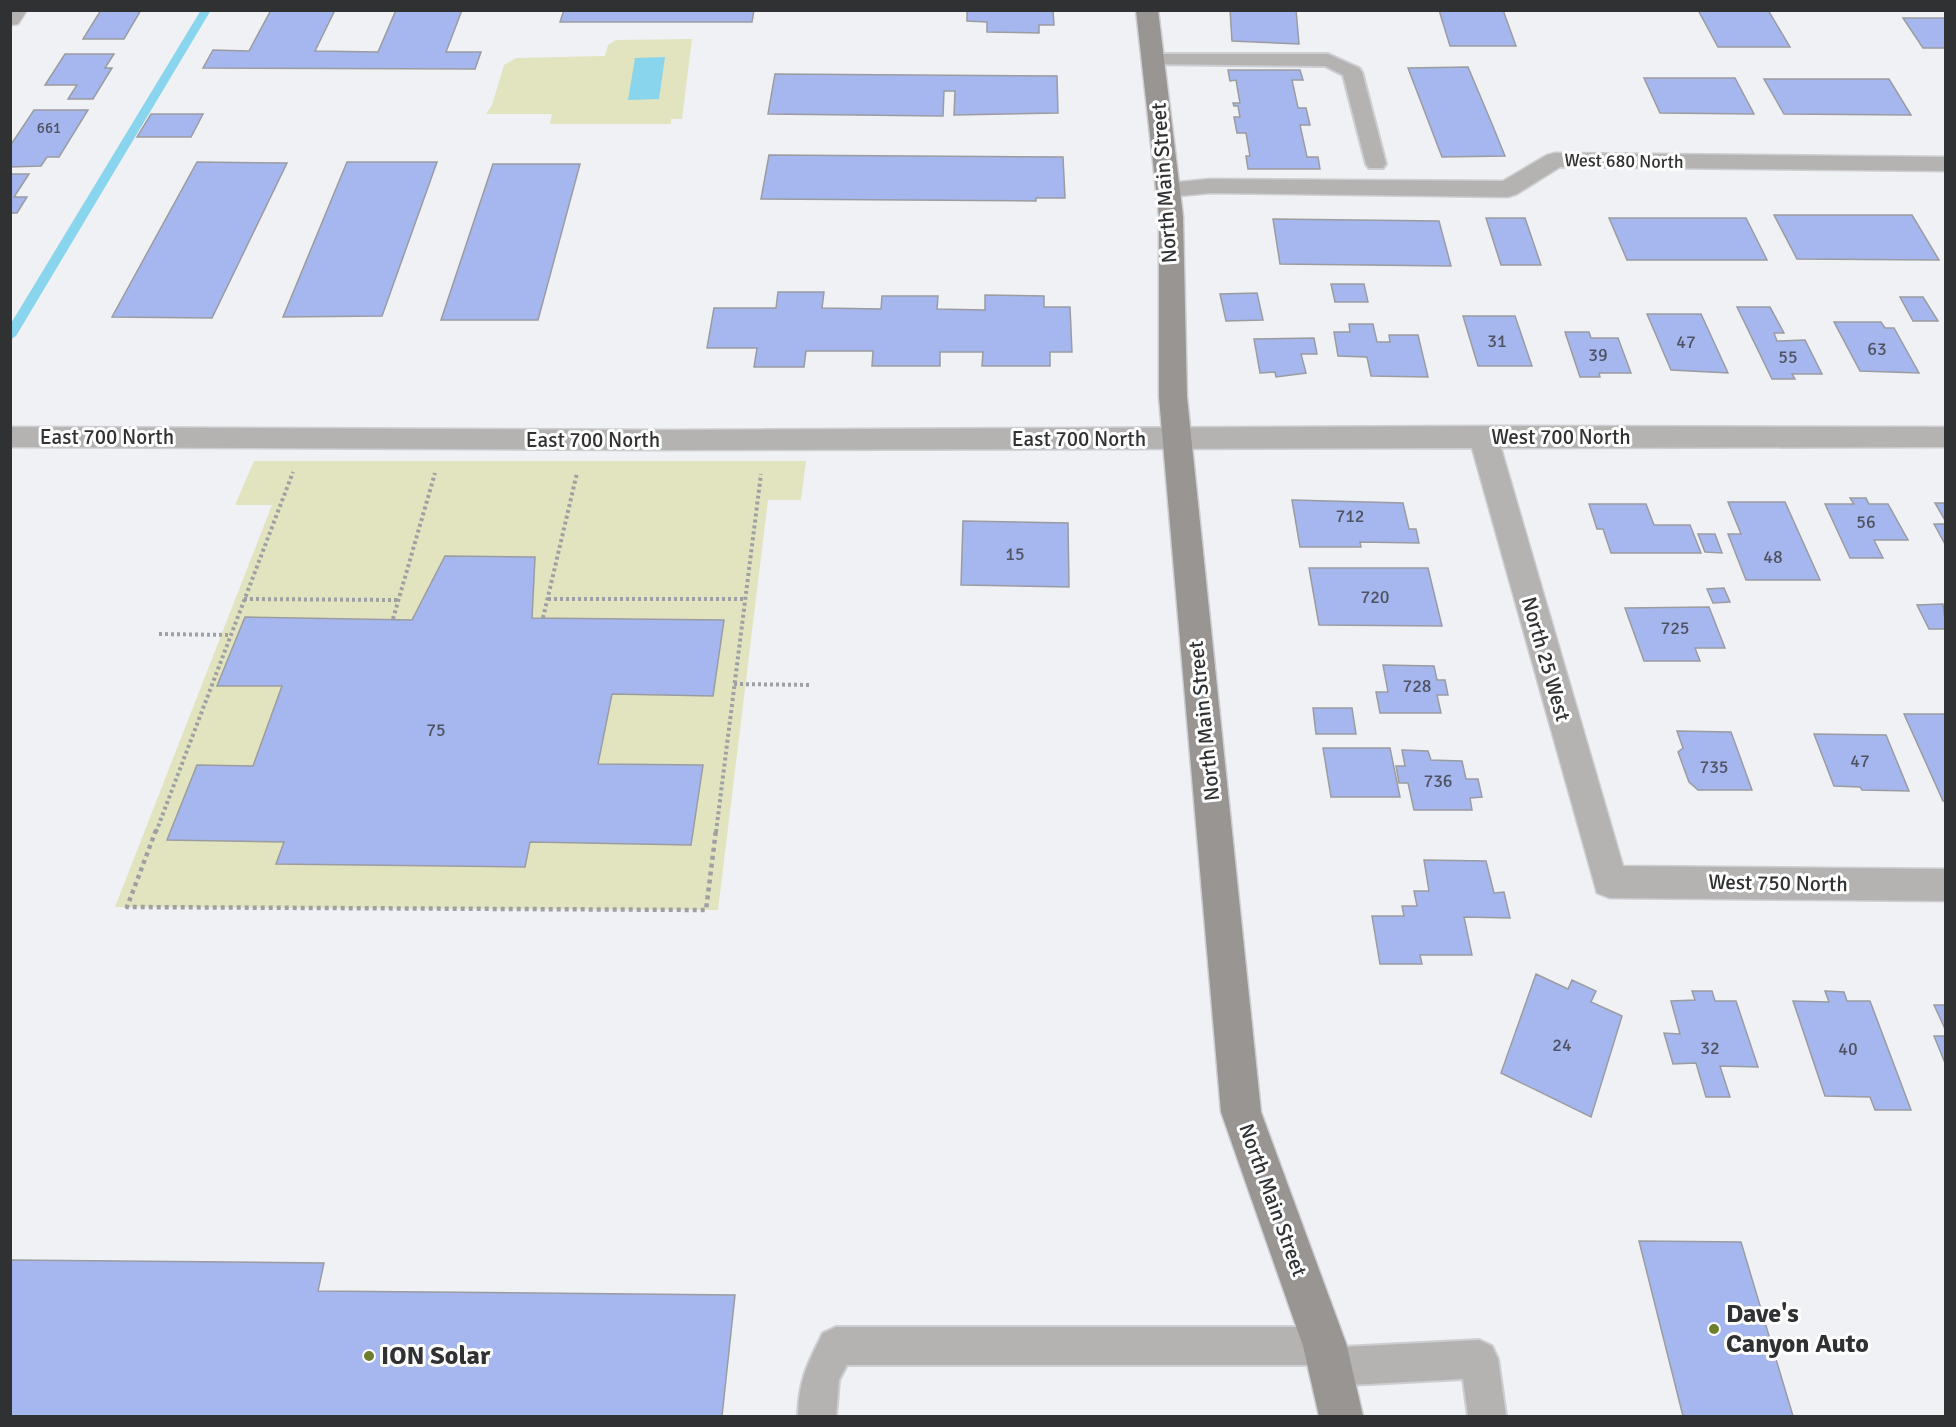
<svg xmlns="http://www.w3.org/2000/svg" width="1956" height="1427" font-family="Signika,sans-serif">
	<style>
		.green { fill: #e1e4be; fill-rule: evenodd }
		.water { fill: #88d5ed }
		.lines { fill: none; stroke-linecap: round; stroke-linejoin: round }
		.stream { fill: #88d5ed; fill-rule: evenodd }
		.building { fill: #a6b7ef; stroke: #9a9ca0; stroke-width: 1.5 }
		.lane-casing { stroke: #cdced2; stroke-width: 4 }
		.street-casing { stroke: #cdced2; stroke-width: 3 }
		.secondary-casing { stroke: #cdced2; stroke-width: 3 }
		.path-far1 { stroke: #9fa0a3; stroke-width: 4; stroke-dasharray: 3 3; stroke-linecap: butt }
		.path { stroke: #9fa0a3; stroke-width: 4.5; stroke-dasharray: 4 4; stroke-linecap: butt }
		.lane { fill: #b5b3b2; fill-rule: evenodd }
		.street { fill: #b5b3b2; fill-rule: evenodd }
		.secondary { fill: #989593; fill-rule: evenodd }
		.poi-dot { fill: #6d7e2c; stroke: #fff; stroke-width: 2 }
		.labels { text-anchor: middle; dominant-baseline: central; stroke-width: 6; stroke-linejoin: round; paint-order: stroke }
		.far-number-label { font-size: 15px; fill: #4e5261 }
		.far-street-label { font-size: 18px; fill: #303132; stroke: #fff }
		.number-label { font-size: 18px; fill: #4e5261 }
		.street-label { font-size: 21px; fill: #303132; stroke: #fff }
		.near-poi-label { font-size: 26px; font-weight: bold; fill: #303132; stroke: #fff; text-anchor: start }
	</style>
	<rect width="100%" height="100%" fill="#eff1f5"/>
	<path class="green" d="M692,39l-10,80h-11v5h-121l2,-10h-66l6,-9 12,-40 12,-7 89,-2 3,-11 8,-5z
		M254,461h552l-5,39h-33l-50,410 -603,-3 157,-402h-37zM446,556l89,1 -3,61 192,2 -11,76 -101,-2 -14,70 92,81 -160,-3 -5,25 -248,-3 7,-22 -117,-2 30,-74h56l29,-80 -65,-1 28,-68 167,3z"/>
	<path class="water" d="M665,57l-6,42 -31,1 7,-42z"/>
	<g class="lines">
		<path class="stream" d="M201,10h10l-195,326 -6,4v-15z"/>
	</g>
	<path class="building" d="M101,10h40l-17,29h-41z
		M271,10h64l-20,41 63,1 18,-42h66l-16,42h35l-6,17 -272,-1 10,-18 36,1z
		M564,10h190l-2,12h-192z
		M967,10h86l1,15h-15v8l-52,-1v-10l-20,-1z
		M1230,10h66l3,34 -67,-3z
		M1439,10h64l13,36h-66z
		M1698,10h70l22,37h-72z
		M1903,18h43v30h-23z
		M65,54h49l-9,14h7l-19,31h-25l9,-14h-32z
		M1468,67l24,57 13,32 -63,1 -34,-89z
		M1228,70h72l3,10h-11l6,28h8l4,17h-10l7,32h11l2,12h-72l-2,-13h4l-4,-23h-9l-3,-16h6l-2,-11h-4l-1,-3h7l-4,-23 -6,1z
		M775,74l282,2 1,37 -104,2 1,-24h-11l-1,25 -175,-2z
		M1644,78h91l19,36 -94,-1z
		M1764,79h125l22,36 -127,-1z
		M34,110h54l-29,47h-12l-6,9 -31,1v-21z
		M151,114h52l-12,23h-54z
		M769,155l294,2 2,41h-29v3l-275,-2z
		M197,162l90,1 -75,155 -100,-1z
		M347,162h90l-55,154 -99,1z
		M493,164h87l-42,156h-97z
		M10,174h19l-15,23h13l-10,16h-7z
		M1774,215h138l27,45 -142,-1z
		M1486,218h39l16,47h-40z
		M1609,218h137l21,42h-140z
		M1273,219l166,2 12,45 -171,-2z
		M1331,284h33l4,18h-33z
		M778,292h46l-2,16 59,1 1,-13h56l-1,13 48,1v-15l59,1v11h26l2,45h-22v14h-68l1,-14h-43v14h-68l1,-15h-67l-2,16h-50l3,-19h-50l7,-40h62z
		M1257,293l6,27 -37,1 -6,-27z
		M1900,297h23l15,24h-25z
		M1737,307h33l14,26h-10l3,8 28,-1 17,34h-30l3,5h-23z
		M1647,314h54l27,59 -57,-3z
		M1463,316h52l17,50h-54z
		M1834,322h47l4,6h9l25,45 -59,-2z
		M1349,324h24l4,18h13l-1,-7h29l10,42 -57,-1 -4,-19 -29,-1 -4,-24h16z
		M1565,332h24l2,6h27l13,35h-32l1,4h-20z
		M1314,338l3,16h-16l5,19 -30,4 -1,-5 -15,1 -6,-34z
		M1850,498h16l3,6h19l20,36h-34l9,18h-33l-25,-54h29z
		M1292,500l111,3 6,26h7l3,14 -59,-1 1,5h-61z
		M1728,502h57l35,78h-74l-18,-46h13z
		M1935,503h11v19z
		M1589,504h57l8,21h36l11,28h-90l-8,-24h-6z
		M963,521l105,2 1,64 -108,-2z
		M1934,524h12v22z
		M1698,534h17l7,19 -17,-1z
		M445,556l90,1 -3,61 192,2 -11,76 -101,-2 -14,70 105,1 -12,80 -161,-3 -5,25 -249,-3 8,-22 -117,-2 30,-75 56,1 29,-80h-65l28,-69 167,3z
		M1309,568h119l14,58 -123,-1z
		M1724,588l6,14 -17,1 -6,-14z
		M1943,604l3,25h-17l-12,-24z
		M1709,607l16,41h-30l5,13h-56l-19,-53z
		M1383,665l51,1 3,14h8l3,15h-11l4,18h-61l-4,-21h12z
		M1313,708h39l4,26h-40z
		M1904,714h42v87h-3z
		M1677,731l54,1 21,58h-54l-9,-8 -11,-30 5,-4z
		M1814,734l72,1 23,56 -47,-1 -2,-3 -26,-1z
		M1323,748h67l10,49h-69z
		M1402,750l26,1 3,9 31,1 4,18h12l4,18 -12,1 2,12h-58l-6,-27h-9l-3,-17h9z
		M1424,860l62,1 8,32 10,-1 6,26 -46,-1 8,38h-52l2,9h-42l-8,-48h32l-2,-10h15l-3,-15h15z
		M1536,974l32,15 4,-9 24,11 -5,11 31,14 -31,101 -90,-44z
		M1692,991h20l3,10h21l22,66 -38,-1 10,31h-24l-10,-34 -23,1 -9,-31 16,1 -9,-33 24,-1z
		M1825,991l19,1 3,9h23l41,109h-36l-5,-13 -45,-1 -32,-95 36,1z
		M1934,1005h12v26z
		M1934,1036h12v27h-1z
		M1639,1241l102,1 52,174h-110z
		M10,1260l314,3 -6,28 417,4 -13,121h-712z"/>
	<g class="lines">
		<g class="lane-casing">
			<path id="lane" d="M1154,54h174l31,14 3,4 24,92 -3,4h-14l-3,-4 -23,-89 -18,-9 -178,-2 -3,-4 3,-4z
				M836,1327h489l13,6 5,14 136,-7 13,6 6,13 8,57h-38l-5,-37 -133,7 -13,-6 -5,-15h-465l-8,15 -3,36h-38c1,-36 9,-51 25,-83z"/>
		</g>
		<g class="street-casing">
			<path id="street" d="M10,10h17l-9,14 -8,1z
				M1555,153l391,4v14l-386,-4 -43,27 -9,3 -298,-4 -42,4 -9,-3 -3,-5 3,-5 51,-5 293,2 44,-26z
				M1483,426l463,1v20l-445,1 122,418 323,3v32l-336,-3 -13,-5 -125,-445 -803,2 -659,-3v-20l659,3z"/>
		</g>
		<g class="secondary-casing">
			<path id="secondary" d="M1136,10h22l25,206 4,181 74,715 86,234 16,70h-44l-16,-70 -82,-234 -62,-715v-181z"/>
		</g>
		<path class="path-far1" d="M244,599l154,1
			M548,599h197
			M543,618l34,-145
			M393,619l42,-146
			M159,634l72,1
			M734,684l77,1
			M156,832l137,-360
			M716,832l45,-358"/>
		<path class="path" d="M156,830l-29,77 579,3 10,-80"/>
		<use href="#lane" class="lane"/>
		<use href="#street" class="street"/>
		<use href="#secondary" class="secondary"/>
	</g>
	<g class="poi-dot">
		<circle cx="1714" cy="1329" r="6"/>
		<circle cx="369" cy="1356" r="6"/>
	</g>
	<g class="labels">
		<g class="far-number-label">
			<text x="49" y="128">661</text>
		</g>
		<g class="far-street-label">
			<text transform="translate(1624 161) rotate(1)">West 680 North</text>
		</g>
		<g class="number-label">
			<text x="1497" y="341">31</text>
			<text x="1686" y="342">47</text>
			<text x="1877" y="349">63</text>
			<text x="1598" y="355">39</text>
			<text x="1788" y="357">55</text>
			<text x="1350" y="516">712</text>
			<text x="1866" y="522">56</text>
			<text x="1015" y="554">15</text>
			<text x="1773" y="557">48</text>
			<text x="1375" y="597">720</text>
			<text x="1675" y="628">725</text>
			<text x="1417" y="686">728</text>
			<text x="436" y="730">75</text>
			<text x="1860" y="761">47</text>
			<text x="1714" y="767">735</text>
			<text x="1438" y="781">736</text>
			<text x="1562" y="1045">24</text>
			<text x="1710" y="1048">32</text>
			<text x="1848" y="1049">40</text>
		</g>
		<g class="street-label">
			<text transform="translate(1164 183) rotate(-94)">North Main Street</text>
			<text x="107" y="437">East 700 North</text>
			<text x="1561" y="437">West 700 North</text>
			<text x="1079" y="439">East 700 North</text>
			<text x="593" y="440">East 700 North</text>
			<text transform="translate(1546 659) rotate(74)">North 25 West</text>
			<text transform="translate(1204 721) rotate(-96)">North Main Street</text>
			<text transform="translate(1778 883) rotate(1)">West 750 North</text>
			<text transform="translate(1273 1200) rotate(70)">North Main Street</text>
		</g>
		<g class="near-poi-label">
			<text x="1726" y="1314">Dave's<tspan x="1726" dy="30">Canyon Auto</tspan></text>
			<text x="381" y="1356">ION Solar</text>
		</g>
	</g>
	<rect width="1956" height="1427" fill="none" stroke="#303132" stroke-width="24"/>
</svg>
